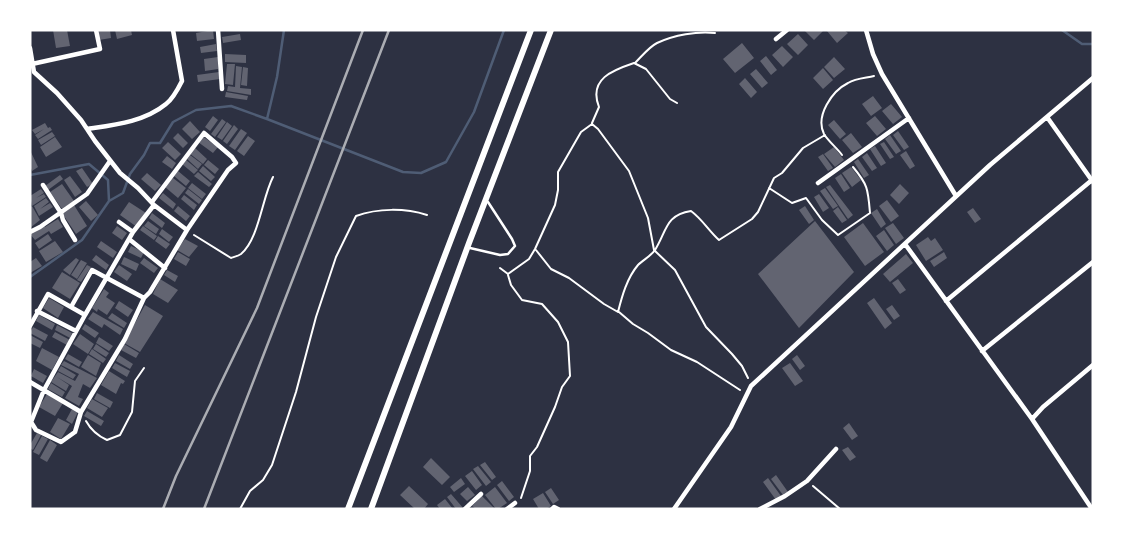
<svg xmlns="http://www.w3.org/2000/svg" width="1123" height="539" font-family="Lato,sans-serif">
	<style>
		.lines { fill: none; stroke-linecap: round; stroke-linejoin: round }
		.stream { stroke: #4f5d75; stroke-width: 2.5 }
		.building { fill: #626471 }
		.path { stroke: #fff; stroke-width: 2 }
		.service { stroke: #fff; stroke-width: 2.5 }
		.minor { stroke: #fff; stroke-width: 4.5 }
		.tertiary { stroke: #fff; stroke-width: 6 }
		.rail { stroke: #abadb3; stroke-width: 2.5 }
	</style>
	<rect width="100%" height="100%" fill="#2d3142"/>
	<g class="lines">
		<path class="stream" d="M1062,30l20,14h11
			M267,119l10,-42 7,-47
			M30,175l59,-11 19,16 1,21
			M30,277l52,-37 27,-39 14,-8 7,-19 14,-19 6,-12h10l13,-21 23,-12 35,-4 36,13 136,53 18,1 25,-11 28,-50 30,-82"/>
	</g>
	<path class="building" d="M53,30h14l3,16 -14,2z
		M97,30h13l1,8 -12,2z
		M115,30h16l1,5 -15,4z
		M213,30l1,9 -17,2 -1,-8z
		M804,30h17l2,1 -9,9z
		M829,30h15l4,3 -11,10 -10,-12z
		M240,34l1,6 -18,3 -1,-6z
		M798,34l10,11 -10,10 -11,-11z
		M742,43l12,15 -19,15 -12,-14z
		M216,44l1,7 -16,2 -1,-6z
		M782,46l11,11 -10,10 -11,-12z
		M225,54l21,1v8l-21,-1z
		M766,56l11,14 -6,5 -11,-14z
		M218,57v12l-13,2 -1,-12z
		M834,57l11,12 -11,9 -10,-11z
		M227,64h8l-2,21 -8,-1z
		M236,66l6,1 -2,21 11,1v6l-24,-4 1,-5 7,1z
		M243,67l5,1 -1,18 -6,-1z
		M823,68l10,12 -10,9 -10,-11z
		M756,69l12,14 -6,5 -12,-14z
		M219,72l1,7 -22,3 -1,-7z
		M745,78l12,14 -6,6 -12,-14z
		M226,92l22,4 -1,4 -22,-3z
		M873,96l9,12 -11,8 -9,-12z
		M891,104l11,13 -9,7 -11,-13z
		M213,116l5,4 -8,11 -5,-4z
		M875,116l11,13 -9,7 -11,-13z
		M222,119l4,3 -11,15 -4,-3z
		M834,120l12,14 -6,5 -12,-14z
		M190,121l10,11 -8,7 -10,-10z
		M227,122l5,4 -10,14 -5,-3z
		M45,123l3,5 2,-1 2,3 -14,9 -3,-4 9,-6 -9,5 -3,-4z
		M234,125l4,4 -11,15 -4,-3z
		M241,129l6,4 -12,17 -6,-4z
		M898,131l11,16 -5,3 -11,-15z
		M52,132l3,4 -14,9 -3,-5z
		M178,133l10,10 -5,5 -10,-10z
		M851,133l11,14 -9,6 -11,-13z
		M890,135l11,16 -5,3 -11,-15z
		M202,136l16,11 -5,6 -15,-11z
		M248,136l7,5 -11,15 -7,-5z
		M55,137l7,10 -16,10 -6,-10z
		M168,142l13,12 -6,6 -13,-12z
		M884,142l10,15 -4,2 -10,-15z
		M875,146l11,17 -5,3 -11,-17z
		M194,147l13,12 -4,5 -14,-11z
		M834,147l10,13 -9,7 -11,-13z
		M30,150l8,17 -6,4 -2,-5z
		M906,151l9,15 -5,3 -10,-14z
		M867,153l10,15 -5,3 -10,-14z
		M823,154l10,14 -5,3 -10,-14z
		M190,155l12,9 -4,5 -11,-10z
		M167,156l9,7 -4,6 -10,-7z
		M185,159l13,11 -4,4 -12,-10z
		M858,159l11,16 -5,3 -10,-16z
		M208,160l11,9 -4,5 -11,-9z
		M203,166l12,11 -4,4 -12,-10z
		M851,167l10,13 -9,7 -10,-14z
		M82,168l11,16 -6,3 -11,-16z
		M178,171l12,10 -4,5 -12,-10z
		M198,172l14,12 -3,3 -15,-11z
		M147,173l14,12 -6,6 -14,-12z
		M841,174l9,14 -6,4 -9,-14z
		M60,175l3,4 -15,11 -3,-4z
		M70,176l12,16 -7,5 -11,-17z
		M173,178l13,10 -8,10 -13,-11z
		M192,183l14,11 -4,5 -14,-11z
		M62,184l12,17 -12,8 -12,-17z
		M900,184l9,9 -10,11 -9,-9z
		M830,185l23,30 -5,4 -22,-32z
		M825,188l13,18 -5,3 -13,-18z
		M41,189l3,4 -8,5 8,-4 2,3 -14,9 -2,-10z
		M188,189l14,11 -3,4 -14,-11z
		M163,193l13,11 -3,5 -14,-11z
		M819,194l10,14 -6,4 -9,-15z
		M184,195l13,10 -3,5 -13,-11z
		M46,198l3,4 -9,7 10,-6 3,4 -14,9 -5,-10z
		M887,200l12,16 -8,6 -12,-16z
		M86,201l12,14 -7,6 -12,-14z
		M129,202l17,11 -9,14 -17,-12z
		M74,205l13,21 -11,8 -14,-21z
		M32,206l8,14 -10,8v-20z
		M178,206l12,10 -4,5 -12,-10z
		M805,206l9,14 -5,4 -10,-14z
		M838,207l9,13 -5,3 -9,-12z
		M973,208l8,11 -6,4 -8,-11z
		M877,209l9,15 -5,4 -10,-15z
		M152,213l13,10 -3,5 -13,-10z
		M58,219l5,8 -12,7 -2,-3 -14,9 -5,-6 14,-9 1,2z
		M148,221l11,8 -3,5 -12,-8z
		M815,221l39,51 -55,56 -41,-54z
		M863,223l21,29 -19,14 -21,-29z
		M893,223l11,15 -8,6 -11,-16z
		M117,226l10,7 -5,7 -10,-7z
		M143,226l14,10 -3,4 -14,-10z
		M162,229l11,8 -4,5 -10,-8z
		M884,230l10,15 -7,6 -11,-15z
		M48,234l4,6 -13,9 -4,-6z
		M158,236l12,8 -4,5 -11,-8z
		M928,237l3,4 4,-3 8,12 -17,11 -10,-16z
		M185,239l13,7 -9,11 -12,-7z
		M55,241l8,11 -17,10 -7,-11z
		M101,241l16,11 -4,6 -16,-11z
		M131,246l13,6 -3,6 -13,-6z
		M178,252l12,7 -4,7 -12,-7z
		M944,252l3,6 -13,9 -4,-6z
		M906,254l7,9 -23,19 -7,-8z
		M96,255l13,10 -3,5 -14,-10z
		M124,257l15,7 -3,7 -15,-7z
		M36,258l6,8 -12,7v-11z
		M76,258l3,2 -9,15 -7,-5z
		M144,258l14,10 -4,5 -14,-10z
		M81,260l6,3 -10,16 -6,-4z
		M87,265l4,2 -10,15 -4,-2z
		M119,265l13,9 -5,7 -13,-9z
		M167,270l11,6 -3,6 -11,-7z
		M62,272l18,11 -10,16 -18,-11z
		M160,279l18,11 -10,13 -15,-9z
		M898,279l8,11 -6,4 -8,-11z
		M104,289l5,4 -3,4 9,6 -8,12 -9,-6 -1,3 -5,-4z
		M49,298l15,9 -6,11 -15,-10z
		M874,298l18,25 -7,6 -18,-26z
		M119,301l14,9 -5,7 -13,-9z
		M145,305l18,11 -23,36 -16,-9z
		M892,305l8,11 -6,4 -8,-11z
		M93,312l30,17 -3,6 -16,-11 -2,4 -14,-9z
		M112,313l15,10 -3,5 -16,-10z
		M39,315l16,9 -3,6 -16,-9z
		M85,324l14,9 -4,5 -13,-9z
		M57,325l15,8 -2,5 -15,-8z
		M33,327l15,8 -3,6 -15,-8z
		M55,332l15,8 -3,5 -15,-8z
		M80,334l14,10 -6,10 -15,-10z
		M30,335l13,7 -3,6 -10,-5z
		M99,337l14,9 -4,5 -13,-8z
		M96,344l13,9 -3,4 -13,-8z
		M124,344l15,9 -3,5 -15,-8z
		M42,348l17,9 -7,13 -16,-9z
		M92,349l14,10 -3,4 -14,-9z
		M68,354l14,8 -3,5 -14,-8z
		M88,355l13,8 -5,13 -15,-9z
		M119,355l14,9 -3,5 -14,-8z
		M797,355l8,11 -5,4 -8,-11z
		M64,361l33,17 -7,10 -7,-4 -5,13 5,2 -4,7 -14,-8 7,-12 -15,-9 12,8 -3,6 -15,-9 7,-10 17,9 4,-7 -18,-9z
		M115,363l15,8 -3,6 -15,-9z
		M790,363l13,18 -8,5 -13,-18z
		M61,366l15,9 -3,4 -15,-8z
		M34,369l13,7 -4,7 -12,-7z
		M109,371l16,10 -2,3 -2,-1 -5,11 -15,-9z
		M51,383l14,9 -3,5 -14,-8z
		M97,393l16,9 -3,6 -16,-9z
		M47,394l16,9 -8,13 -16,-9z
		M92,399l16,9 -6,9 -15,-9z
		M72,409l6,3 -6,12 -6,-4z
		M87,411l17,10 -3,5 -17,-10z
		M58,418l12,6 -9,15 -11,-7z
		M849,423l9,13 -6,4 -9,-12z
		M37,433l4,2 -8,15 -3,-2v-3z
		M42,436l6,3 -9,16 -6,-3z
		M50,440l7,5 -10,17 -7,-4z
		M848,447l8,10 -6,4 -8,-11z
		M431,458l19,19 -8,8 -19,-18z
		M485,462l11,15 -4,3 -12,-15z
		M478,466l13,16 -5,4 -13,-17z
		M472,471l10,14 -6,5 -11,-14z
		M776,475l12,17 -5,3 -12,-16z
		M461,478l4,6 -11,8 -4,-5z
		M768,478l13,18 -5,4 -13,-18z
		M502,481l12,16 -5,4 -12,-16z
		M409,486l19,18 -4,5h-9l-15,-14z
		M468,487l7,8 -8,6 -7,-7z
		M495,487l12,16 -9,6h-2l-11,-14z
		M551,488l8,12 -6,4 -8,-12z
		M543,493l8,13 -5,3h-7l-6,-10z
		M451,494l13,15h-8l-9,-12z
		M482,496l13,13h-19l-4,-3z
		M445,499l8,10h-13l-3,-4z"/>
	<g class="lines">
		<path class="path" d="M635,63c7,-7 14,-16 22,-20 17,-8 40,-12 58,-10
			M592,123l7,-16c-11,-28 14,-37 35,-44l12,6 24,30 7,4
			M842,155c-5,-7 -14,-14 -18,-21 -9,-18 8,-43 24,-51 8,-5 18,-5 26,-7
			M769,188l23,15 14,-5 16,22 16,15 32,-22c-2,-24 -2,-28 -17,-46
			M194,235l37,23c3,-1 7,-2 10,-4 18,-15 21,-56 32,-77
			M536,250l15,19 18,9 35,26 14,8c4,-16 9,-34 20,-47 5,-5 13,-9 17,-15 12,-19 10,-35 36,-39 11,8 18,20 28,29l33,-21 6,-7 16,-34 8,-5 21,-25 22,-13
			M500,268l8,6 21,-15 6,-10 20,-44 3,-15v-18l23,-40 11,-8 6,5 31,42 19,47 6,32 21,20 31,57 26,27 10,12 6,12
			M508,275l3,10 11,15 20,4 16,18 10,20 2,34 -8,11 -7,20 -18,40 -7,9v15l-9,27
			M619,312l14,12 15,9 23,17 26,12 43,28
			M86,421c5,9 12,15 21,19l13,-5 12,-23 3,-31 9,-13
			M813,486l27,23
			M240,509l10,-18 13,-11 9,-15 24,-73 20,-75 20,-60 20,-41c22,-8 49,-8 71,-1"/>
		<path class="service" d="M470,248l30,7 8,-1 7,-8 -3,-7 -24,-37"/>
		<path class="minor" d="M218,30l4,59
			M866,30l7,24 9,20 74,122
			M776,39l11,-9
			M30,48l4,24 23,21 24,27 14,21 25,32 18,15 16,17 33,25
			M32,64l68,-15 -4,-19
			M1047,117l46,65
			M87,129c27,-4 57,-7 79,-25 7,-5 12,-15 16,-23l-9,-51
			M818,183l91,-65
			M43,185l18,28 2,7 12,20
			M152,202l52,-69 28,24 4,6 -8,7 -41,60 -37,62 -6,6 -19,41 -44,73 -6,20 -14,10 -25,-12 -5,-8 13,-32 41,-75 48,-83 21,-27
			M119,222l14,10
			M30,232l10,-5 47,-33 23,-33
			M129,239l36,29
			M905,244l127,175 60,90
			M946,301l146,-121
			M71,307l21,-37 52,28
			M37,311l39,20
			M30,326l18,-32 37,21
			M982,351l111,-89
			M30,382l51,30
			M1032,419l11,-12 50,-42
			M465,509l16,-15
			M507,509l8,-6
			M552,509l2,-2 4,2
			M674,509l57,-82 20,-41 239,-221 103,-87
			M760,509l25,-13 22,-15 29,-32"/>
		<path class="tertiary" d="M348,509l183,-479
			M371,509l98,-266 82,-213"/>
		<path class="rail" d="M163,509l13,-33 81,-168 106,-278
			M204,509l185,-479"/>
	</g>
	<rect width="1123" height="539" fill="none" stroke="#ffffff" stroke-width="63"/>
</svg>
